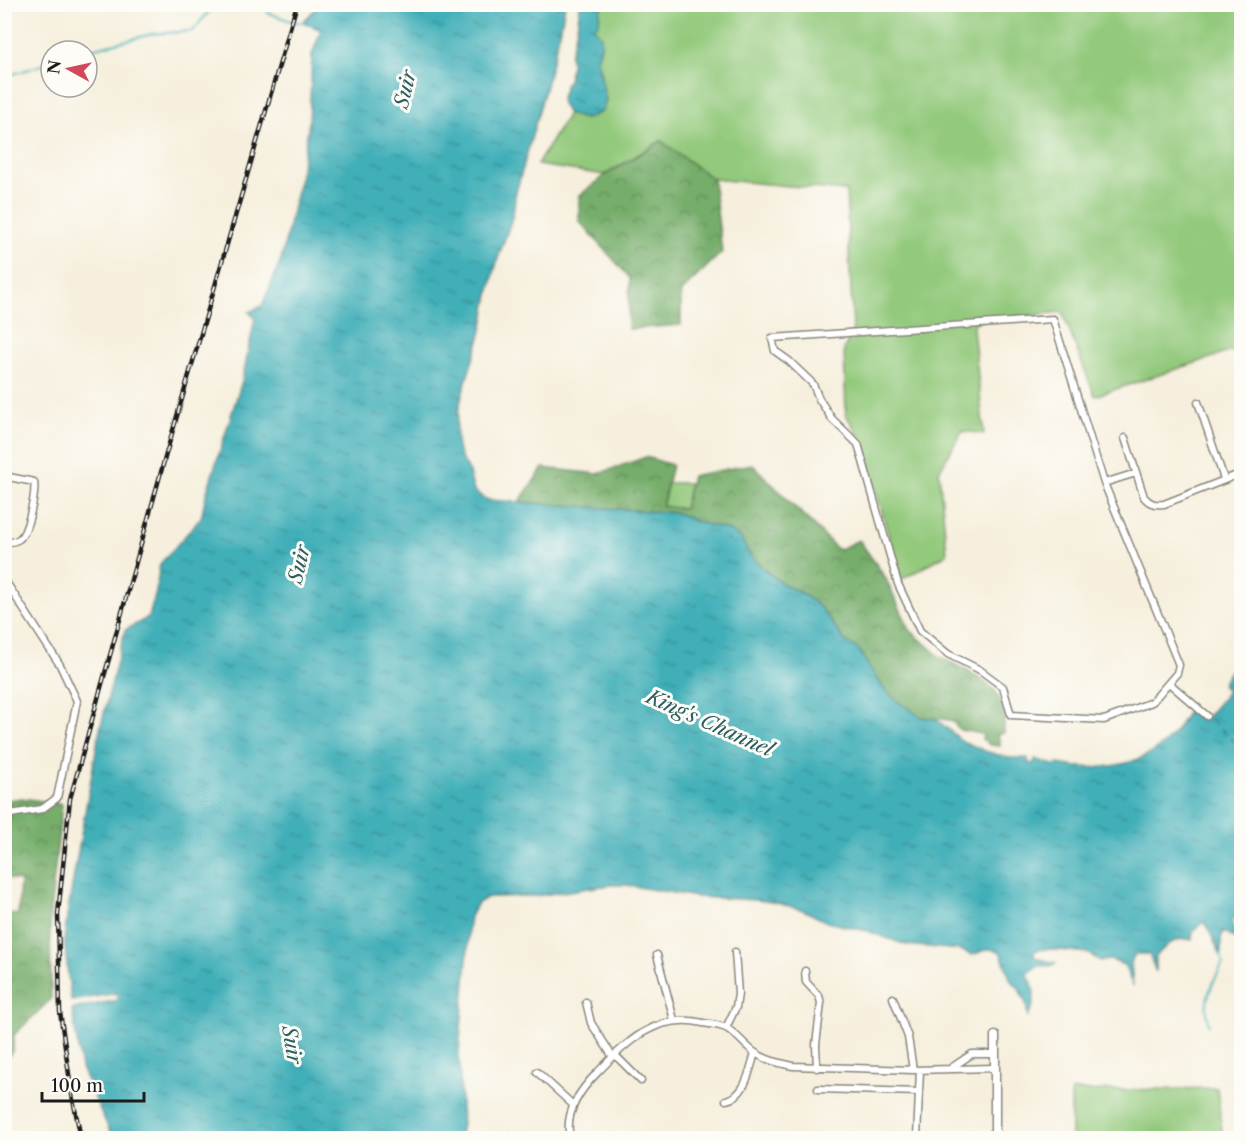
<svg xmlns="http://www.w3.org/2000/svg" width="1246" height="1143" font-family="'Libre Caslon Text',serif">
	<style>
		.grass { fill: #93c97b; stroke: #58724c; stroke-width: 1.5 }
		.forest { fill: url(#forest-crowns); stroke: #496444; stroke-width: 1.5 }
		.water { fill: url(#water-ripples); stroke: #2e666a; stroke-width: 1.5 }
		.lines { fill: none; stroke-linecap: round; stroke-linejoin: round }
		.stream { stroke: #3fafb8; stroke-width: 2 }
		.ferry { stroke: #2c5e62; stroke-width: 1.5; stroke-dasharray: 8 6; stroke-linecap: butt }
		.street-casing { stroke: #89867c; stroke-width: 9 }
		.secondary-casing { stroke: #89867c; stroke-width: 11 }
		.street { stroke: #fff; stroke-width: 6 }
		.secondary { stroke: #fff; stroke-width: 8 }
		.rail-casing { stroke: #1c1c1c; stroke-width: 4.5 }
		.rail { stroke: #fdfcf7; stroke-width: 2; stroke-dasharray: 7; stroke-linecap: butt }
		.labels { text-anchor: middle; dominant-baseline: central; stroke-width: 6; stroke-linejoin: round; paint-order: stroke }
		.water-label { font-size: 20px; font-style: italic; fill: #2c5e62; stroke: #fdfcf7 }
	</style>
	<defs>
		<pattern id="forest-crowns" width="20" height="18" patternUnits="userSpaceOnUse" patternTransform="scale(1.5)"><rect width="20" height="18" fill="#76ad6b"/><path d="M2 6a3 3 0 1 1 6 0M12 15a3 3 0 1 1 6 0" fill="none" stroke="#608c57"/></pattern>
		<pattern id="water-ripples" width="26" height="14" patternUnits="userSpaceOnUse" patternTransform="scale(1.5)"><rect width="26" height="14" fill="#3fafb8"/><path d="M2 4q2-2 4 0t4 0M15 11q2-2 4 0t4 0" fill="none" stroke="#348e95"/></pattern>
	</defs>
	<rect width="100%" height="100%" fill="#fdfcf7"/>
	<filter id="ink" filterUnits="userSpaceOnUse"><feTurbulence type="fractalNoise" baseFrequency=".0167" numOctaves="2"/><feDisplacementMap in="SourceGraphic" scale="12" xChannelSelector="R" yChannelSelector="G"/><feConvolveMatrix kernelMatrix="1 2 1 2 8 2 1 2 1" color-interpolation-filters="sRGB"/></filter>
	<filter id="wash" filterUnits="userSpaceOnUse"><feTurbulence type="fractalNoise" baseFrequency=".008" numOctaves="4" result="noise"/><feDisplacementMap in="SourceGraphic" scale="24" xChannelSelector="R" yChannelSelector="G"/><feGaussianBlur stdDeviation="1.35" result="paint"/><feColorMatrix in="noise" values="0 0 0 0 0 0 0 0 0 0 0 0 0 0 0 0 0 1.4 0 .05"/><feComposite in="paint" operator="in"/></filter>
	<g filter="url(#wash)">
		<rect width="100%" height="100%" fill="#f6efdd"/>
		<path class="grass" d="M603,5h638v343l-146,48 -33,-84 -86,9 -3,7 11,106 -22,-3 -23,41 8,82 -46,26 -39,-140 -16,-25 -2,-66 9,-20 -7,-138 -133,-12 -52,-38 -56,34 -68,-10 31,-51 17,5 17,-7 4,-12 -6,-21 1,-6 -4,-10v-5l3,-7 -5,-22v-3l4,-3 1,-12z
			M668,483h22l-6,26 -22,-2z
			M1217,1088l6,50h-152v-47z"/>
		<path class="forest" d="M661,141l52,38 9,73 -41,40v33l-53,4 2,-51 -51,-57v-25l26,-21z
			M646,457l26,8 -10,41 22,3 8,-33 60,-12 86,86 21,-10 26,37 25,53 29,26 34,18 21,15 10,20v24l-7,2 3,6v5l-10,-1 -8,-6 1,-5 -23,-4 -9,-10 -30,-3 -27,-18 -14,-14 -22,-36 -14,-9 -23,-32 -18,-14 -20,-10 -18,-14 -16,-15 -8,-16 -13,-9 -30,-8 -21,-9 -158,-11 24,-34 55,6z
			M21,798l41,6 -12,109 1,86 -37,36 -1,15 -8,11v-148l13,2 2,-34 -15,-3v-77z"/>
		<path class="water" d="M319,5h246l-5,27 -16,61 -29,103c0,23 -12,44 -18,66 -7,22 -10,45 -15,68 -9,37 -37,91 -20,130 1,3 4,5 5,7 7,17 1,24 21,33l189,13 21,9 30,8 13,9 9,16 15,15 18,14 20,10 18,14 23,32 14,9 22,35 14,15 27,18 15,2 26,22 23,10 24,7h19l1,6 5,-1 1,-4 19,6 4,-1c37,8 82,3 110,-24 9,-9 14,-21 22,-31l14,11 18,-21 5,-9 -5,-5c5,-11 12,-19 19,-27l1,251 -3,2 -1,5 -6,3c1,9 6,14 7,23l-15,-11 -3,7v18l-16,-34 -12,9 -1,9c-16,-4 -25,5 -36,16v16l-7,-18h-14l-4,9 2,23 -9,-21 -13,-5 -10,1 -14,-8 -37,-4 -14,1 -3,5 4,3 19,5 -5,3c-10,-1 -18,0 -24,9 10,11 8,30 1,42l-2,-13 -8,-17 -7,-6 -11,-30 -11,-2 -17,6 -12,-5 -54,-5 -39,-14 -40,-9 -24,-12 -26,-7 -20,-3 -60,-3 -71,-12h-16l-75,11 -47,1 -10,6 -8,13 -2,15v17l-9,104 3,73 -3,13h-346l-32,-70 -9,-59 45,-9v-7l-46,8 -7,-62 4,-30 31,-176 26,-103 24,-13 7,-26 4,-27 41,-46 5,-23 36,-114 13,-63 -6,-6 13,-6 19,-46 18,-78 10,-59 3,-68 9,-25 -18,-8z
			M580,5h23l-3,6 -1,12 -4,3v3l6,7v11l-4,12 9,41 -4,12 -17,7 -17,-5 -6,-10 -1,-6 4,-13 4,-6 2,-15 -1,-9 7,-27z"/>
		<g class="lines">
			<path class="stream" d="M267,4l1,9 26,9h9
				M83,51l69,-17 41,-3 22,-27
				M4,77l47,-15
				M1209,1026c-7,-27 2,-39 14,-63l-3,-10"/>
			<path class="ferry" d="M1210,719l32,30"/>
		</g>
	</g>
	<g filter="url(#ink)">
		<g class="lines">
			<g class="street-casing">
				<path id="street" d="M1053,319l51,164 75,182 -2,8 -25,29 -48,18 -93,-5 -8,-28 -23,-17 -32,-16 -28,-23 -22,-47 -40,-140 -26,-25 -13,-20 -6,-15 -24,-23 -14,-10 -3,-13z
					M1198,402l26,77
					M1125,438l19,59c6,7 11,8 20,7l78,-31
					M4,476l30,6c2,11 -6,51 -15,57 -4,3 -11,3 -15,5
					M1104,483l32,-10
					M4,579l56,86 17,36 -20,97 -15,11 -38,6
					M1169,683l38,33
					M657,955l17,65
					M805,971l1,11 13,14 2,7 -5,42 1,23
					M893,998l15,39 5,33
					M586,1002l5,21 22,34
					M726,1028l10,-21 2,-13 -3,-42
					M615,1055l26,26
					M951,1068l21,-14h22
					M537,1072l35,32
					M818,1089l101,3
					M726,1100c20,-3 24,-32 29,-47
					M508,1135l5,3
					M570,1138c-6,-25 9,-47 27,-65 30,-31 59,-61 106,-50 7,1 17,2 23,5 10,5 18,17 28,24 11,8 25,11 39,14l120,4 81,-2
					M611,1138l2,-1
					M917,1138l3,-68"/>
			</g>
			<g class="secondary-casing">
				<path id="secondary" d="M995,1138v-102"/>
			</g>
			<use href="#street" class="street"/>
			<use href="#secondary" class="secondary"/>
			<g class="rail-casing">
				<path id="rail" d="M81,1138l-9,-43 -12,-83 -2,-98 12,-115 96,-345 131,-450"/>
			</g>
			<use href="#rail" class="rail"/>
		</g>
	</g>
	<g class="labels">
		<g class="water-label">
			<text transform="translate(405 89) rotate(-77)">Suir</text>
			<text transform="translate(299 564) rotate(-77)">Suir</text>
			<text transform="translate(710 723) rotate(24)">King's Channel</text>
			<text transform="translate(292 1045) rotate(81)">Suir</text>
		</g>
	</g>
	<rect width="1246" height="1143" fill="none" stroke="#fdfcf7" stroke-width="24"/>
	<g transform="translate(69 69) rotate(278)"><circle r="28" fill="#fdfcf7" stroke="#a3a29f" stroke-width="1.5"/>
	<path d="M0-4.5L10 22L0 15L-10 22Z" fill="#d1495b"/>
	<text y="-9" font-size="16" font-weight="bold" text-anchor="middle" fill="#1c1c1c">N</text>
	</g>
	<path d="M42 1092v9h102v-9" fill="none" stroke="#1c1c1c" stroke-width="3"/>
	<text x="51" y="1092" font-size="18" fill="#1c1c1c" stroke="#fdfcf7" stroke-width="4.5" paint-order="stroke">100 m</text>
</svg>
